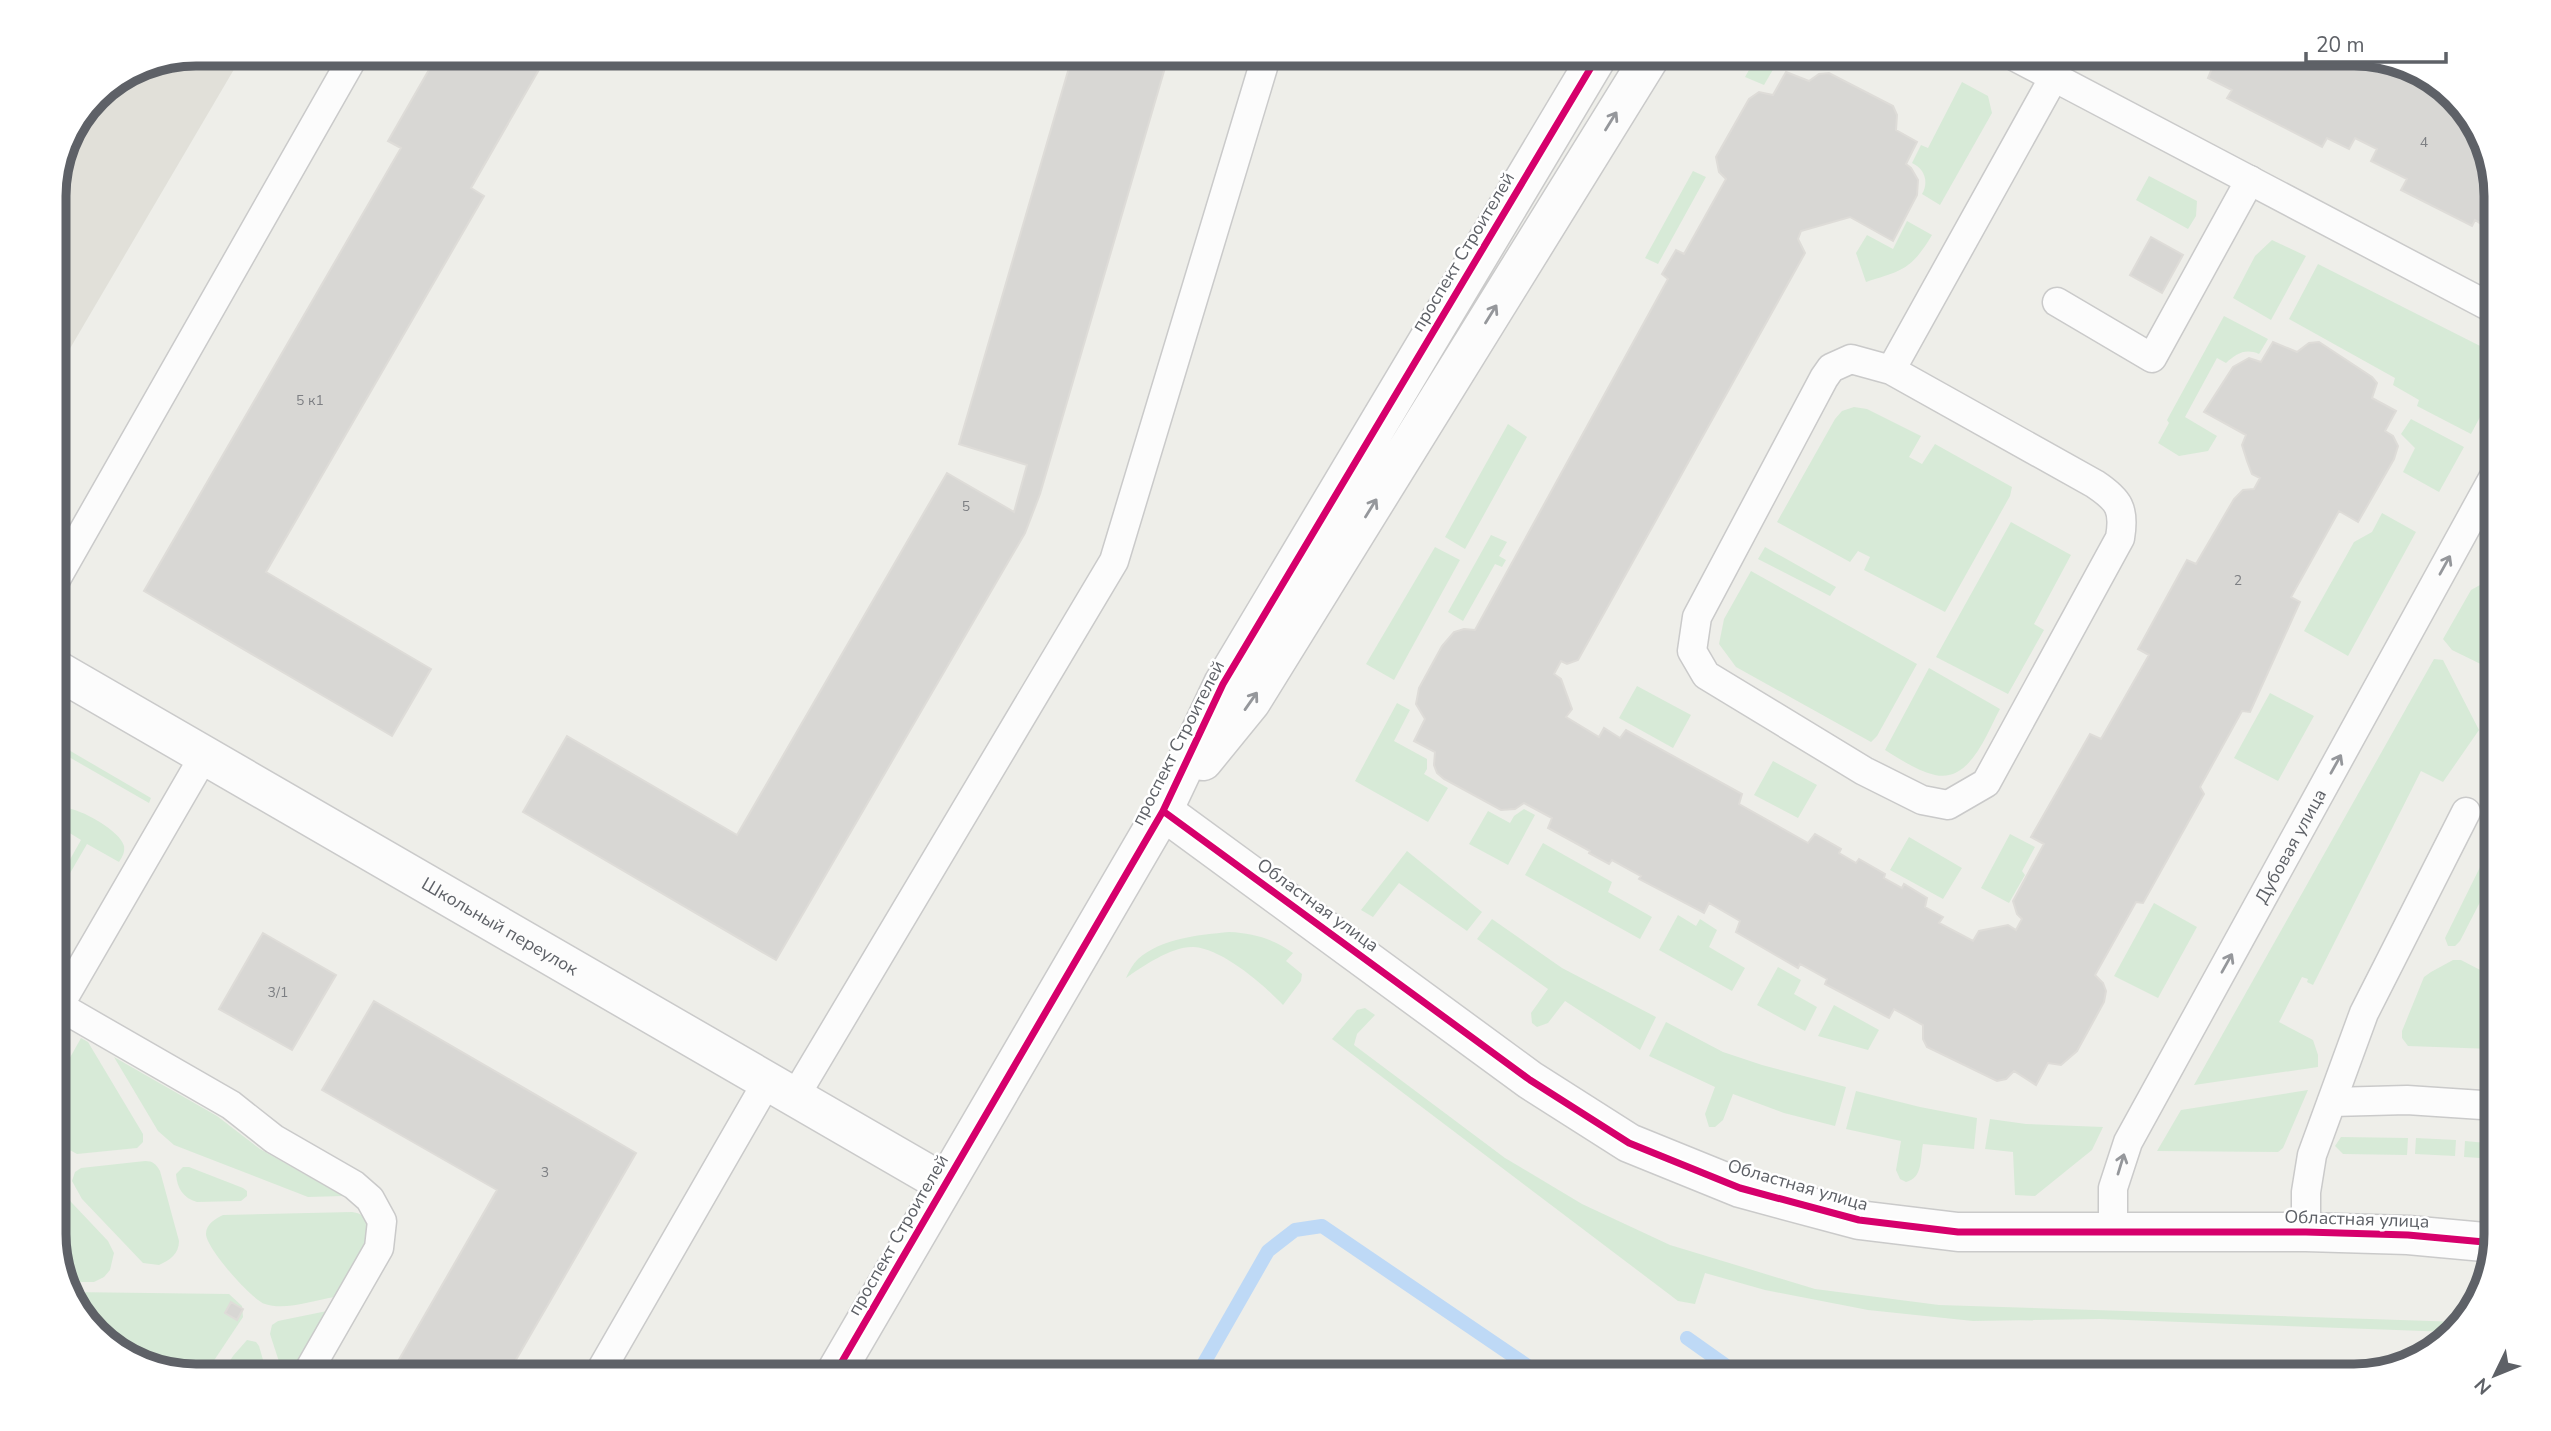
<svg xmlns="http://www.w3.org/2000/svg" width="2551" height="1431" font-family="'Nunito Sans',sans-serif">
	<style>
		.education { fill: #e1e0d9 }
		.green { fill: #d7ead7 }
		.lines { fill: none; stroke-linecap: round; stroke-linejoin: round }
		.stream { stroke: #bed9f6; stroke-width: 14 }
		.building { fill: #d8d7d4; stroke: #dedcd8; stroke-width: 2 }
		.service-casing { stroke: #cacaca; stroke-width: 31 }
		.minor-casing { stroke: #cacaca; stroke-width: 41 }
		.tertiary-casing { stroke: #cacaca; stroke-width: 41 }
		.service { stroke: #fcfcfc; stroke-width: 28 }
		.minor { stroke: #fcfcfc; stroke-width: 38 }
		.tertiary { stroke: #fcfcfc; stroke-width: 38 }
		.cycleway-casing { stroke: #fff; stroke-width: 11 }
		.cycleway { stroke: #d6006c; stroke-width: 7 }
		.oneway { stroke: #95979b }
		.labels { text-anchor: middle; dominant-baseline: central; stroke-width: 5; stroke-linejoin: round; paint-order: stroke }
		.number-label { font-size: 14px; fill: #7d7f83 }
		.street-label { font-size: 18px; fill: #5e6167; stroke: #fff }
		.rim { fill: none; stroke: #5e6167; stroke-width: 9 }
	</style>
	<rect width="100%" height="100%" fill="#eeeee9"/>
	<path class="education" d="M196,54h47l-188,320v-187l10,-45 31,-46 46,-31z
		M2497,559v94l-39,-19z"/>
	<path class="green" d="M1758,54h24l-18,31 -19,-8z
		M1962,82l26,14 4,17 -52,92 -18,-11c7,-12 3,-25 -10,-31l9,-18 7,3z
		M1693,171l13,6 -48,87 -13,-6z
		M2149,176l48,25 -1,15 -8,13 -52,-29z
		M1907,221l25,14c-21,35 -29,35 -66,47l-10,-29 11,-18 26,14z
		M2272,240l34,16 -35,64 -38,-22 22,-42z
		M2318,264l174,88 5,6v27l-26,49 -54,-28 2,-6 -26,-15 2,-7 -106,-59z
		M2224,316l44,23 -9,15c-14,-6 -23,0 -33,9l-9,-5 -32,59 32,19 -9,15 -29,5 -21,-13 11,-20 -2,-3z
		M1854,407l13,2 54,27 -12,21 13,7 13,-20 77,43 -2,9 -65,116 -81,-42 6,-13 -12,-6 -8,11 -73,-40 58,-103 7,-8z
		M2411,419l53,28 -25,45 -36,-20 12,-24 -14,-14z
		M1508,424l19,13 -62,112 -20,-12z
		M2382,513l34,19 -68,124 -44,-25 50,-89 18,-10z
		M2011,522l60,33 -37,69 10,6 -36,64 -72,-37z
		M1491,535l16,7 -8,14 7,4 -4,7 -7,-3 -32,57 -15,-9z
		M1435,547l25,13 -66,120 -28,-16z
		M1765,547l71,40 -6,9 -72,-37z
		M2497,553c0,11 2,25 -2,34 -8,21 -28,37 2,51v34l-45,-22 -9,-11 28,-49 9,-5z
		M1751,571l166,93 -40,72 -6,6 -135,-75 -17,-23 5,-25z
		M2434,659l9,1 36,70 -36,52 -22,-11 -108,214 -6,-3 1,-3 -6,-2 -23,45 34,18 5,15v12l-124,18z
		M1929,668l71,41c-13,24 -30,74 -65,66 -18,-4 -35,-16 -50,-25z
		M1637,686l54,29 -18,33 -54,-30z
		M2270,693l44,23 -36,65 -44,-23z
		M1397,703l13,7 -16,31 33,18v10l-3,5 24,14 -20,34 -73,-41z
		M55,742l96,56 -2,5 -94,-54z
		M1773,761l44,24 -19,33 -44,-23z
		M64,808c14,-1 57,23 60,38 1,7 -2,11 -5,16l-32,-18 -32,55v-13l26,-46 -26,-16v-12z
		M1524,809l11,6 -27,50 -39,-21 19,-33 22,12 4,-7z
		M2010,834l25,13 -13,24 3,4 -16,28 -28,-15z
		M1909,837l53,31 -19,31 -53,-29z
		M1543,843l69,39 -4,10 44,25 -12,22 -115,-64z
		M1407,851l75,61 -15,19 -68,-48 -26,34 -12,-7z
		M2494,851l3,2v16l-37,72 -5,5h-7l-3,-8 41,-83z
		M2154,903l43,24 -39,71 -44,-22z
		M1678,915l18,11 4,-7 17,11 -8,17 36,21 -13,23 -73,-41z
		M1492,919l70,49 94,49 -16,33 -75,-49 -17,22 -11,4 -5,-4 -1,-10 17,-24 -71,-50z
		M1229,932c25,1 44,7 64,21l-7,8 16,13 -1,7 -18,24c-19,-20 -60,-56 -89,-58 -22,-1 -51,19 -68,31 3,-7 7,-14 12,-19 24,-21 61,-24 91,-27z
		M2453,960h8l25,13 11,17v51l-5,8 -84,-3 -6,-8v-7l22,-54 7,-5z
		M1778,967l23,13 -7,14 23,13 -12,24 -48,-26z
		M1834,1005l45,25 -11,20 -50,-14z
		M1365,1008l10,7 -18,19 -3,11 151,113 77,46 88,41 145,44 124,16 522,17 -10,10 -351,-13 -127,2 -105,-11 -103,-20 -60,-17 -10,31 -17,-3 -346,-262 25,-29z
		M1666,1022l57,30 39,13 84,22 -11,39 -51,-13 -51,-19 -10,26 -8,7h-6l-4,-13 10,-27 -66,-31z
		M81,1038l7,4 55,92v8l-6,6 -60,6 -9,-5 -10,-70z
		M114,1057l103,59 43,33 83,47 -35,1 -134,-52 -16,-14z
		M2308,1090l-25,58 -5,4 -121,-1 24,-41z
		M1856,1091l64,16 57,11 -3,31 -51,-5c-3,15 0,34 -17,38l-6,-3 -4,-9 5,-29 -55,-12z
		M1990,1119l36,5 77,3 -11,23 -57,46 -20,-1 -2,-43 -28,-3z
		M2341,1137l67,1 -1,17 -64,-1 -8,-8z
		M2416,1138l40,2 -1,16 -40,-2z
		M2465,1141l32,3v15l-33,-2z
		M145,1161c8,0 11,3 15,10l19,70c0,13 -9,19 -20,24l-16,-2 -61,-64 -10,-18 3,-9 6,-4z
		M183,1167h6l54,21 4,3v5l-6,5 -44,1c-14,-4 -20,-14 -21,-28z
		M55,1185l53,56 6,12 -4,17 -6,7 -10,5h-28l-11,-38z
		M352,1212c15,2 17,10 18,24l-35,61c-21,3 -50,14 -70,7 -13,-4 -59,-56 -59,-70 0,-10 9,-15 17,-19z
		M69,1292l160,2 13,12 1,11 -40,60h-7l-70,-19 -53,-52z
		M327,1311l-38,66h-5l-14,-43 2,-9 6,-4z
		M247,1340l9,2 3,4 9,31h-48l13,-21z"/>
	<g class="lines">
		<path class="stream" d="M1687,1338l55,39
			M1196,1377l72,-126 27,-21 27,-4 222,151"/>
	</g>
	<path class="building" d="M438,54h110l-77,134 13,8 -218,376 165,97 -39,67 -248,-145 257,-443 -13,-7z
		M1073,54h96l-129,440 -15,39 -249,427 -253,-148 44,-76 170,99 210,-362 67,39 13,-47 -68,-21z
		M2190,54h165l70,19 53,52 18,62v47l-21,-14 -3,6 -71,-36 6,-11 -36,-18 6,-12 -22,-11 -6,11 -22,-11 -5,9 -95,-49 5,-8 -24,-12 5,-12z
		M1786,72l23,9 10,-7 10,-1 64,33 4,9 -1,15 21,12 -11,22 5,4 7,12 -1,15 -24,46 -43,-24 -49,14 -3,8 7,14 -227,407 -11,4 -6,-3 -7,13 7,5 11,30 -6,8 33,20 5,-9 16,10 6,-8 116,64 -3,10 69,39 7,-9 26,15 -2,4 17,10 3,-4 26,15 -1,4 18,10 2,-4 23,14 -2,9 18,10 -4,6 34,18 6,-10 29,-6 8,5 6,-11 -5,-5 -4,-13 31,-57 -13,-7 59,-103 11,5 48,-84 -11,-6 49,-89 9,4 38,-65 9,-9 11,-1 6,-11 -8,-4 -5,-13 -5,-16 4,-10 -42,-23 29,-45 16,-9 12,4 12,-20 24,10 12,-9 10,-1 53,35 5,6 -5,15 24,13 -11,20 8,5 5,10 -4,13 -36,63 -19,-11 -48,86 9,5 -50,110 -8,-1 -42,76 4,7 -61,109 -7,-1 -41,73 8,8 3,8 -2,11 -27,49 -16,14 -13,-2 -12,22 -22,-14 -8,8 -9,2 -70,-34 -4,-8v-14l-29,-16 -5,9 -64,-34 2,-5 -27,-15 -2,4 -62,-36 4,-11 -31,-18 -5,10 -65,-34 2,-3 -29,-16 -3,4 -20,-11 1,-2 -42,-23 4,-10 -28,-15 -9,6 -14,1 -57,-31 -7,-6 -3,-8 1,-13 -21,-11 11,-22 -9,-15 3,-16 23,-42 12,-14 10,-3 11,1 193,-351 -6,-5 14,-24 8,4 42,-75 -7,-7 -3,-15 33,-58 10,-7 14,3z
		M2151,237l32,18 -21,38 -32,-18z
		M2497,922v32l-14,-7z
		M263,933l73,42 -44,75 -73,-41z
		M374,1001l262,152 -130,224h-117l108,-187 -175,-100z
		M231,1302l12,7 -6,11 -12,-7z"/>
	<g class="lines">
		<g class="service-casing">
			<g id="service">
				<path d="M2010,54l486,256"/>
				<path d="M2057,302l95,56 98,-178"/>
				<path d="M1891,370l204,114c24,16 30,25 25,54l-134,245 -38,22 -26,-5 -58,-29 -158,-96 -14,-24 5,-34 127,-239 7,-10 20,-9 40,11 163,-293"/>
				<path d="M55,581l300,-527"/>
				<path d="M204,756l-145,250 172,99 43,34 80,46 16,14 12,22 -3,27 -74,129"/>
				<path d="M794,1098l320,-537 153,-507"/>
				<path d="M2332,1102l75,-2 90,6"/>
				<path id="s1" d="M2113,1231v-43l15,-46 369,-671"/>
				<path d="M2306,1232v-40l6,-37 52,-142 102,-201"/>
				<path d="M597,1377l170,-295"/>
			</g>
		</g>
		<g class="minor-casing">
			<g id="minor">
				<path id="s2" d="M55,669l890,515"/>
				<path d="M1163,811l367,269 99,63 111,45 119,32 99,12h348l102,3 87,8"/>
			</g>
		</g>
		<g class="tertiary-casing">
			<path id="tertiary" d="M1203,761l48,-59 401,-648
				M833,1377l330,-566 60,-127 376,-630"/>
		</g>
		<use href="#service" class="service"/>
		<use href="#minor" class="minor"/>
		<use href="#tertiary" class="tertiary"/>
		<g class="cycleway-casing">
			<path id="cycleway" d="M1163,811l367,269 99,63 111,45 119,32 99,12h348l102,3 87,8
				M833,1377l330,-566 60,-127 376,-630"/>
		</g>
		<use href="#cycleway" class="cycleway"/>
	</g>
	<defs><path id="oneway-shaft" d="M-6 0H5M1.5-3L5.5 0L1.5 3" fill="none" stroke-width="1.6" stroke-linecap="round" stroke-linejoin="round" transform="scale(1.75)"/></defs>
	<g class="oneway">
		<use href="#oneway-shaft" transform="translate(1611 121) rotate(-58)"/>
		<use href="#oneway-shaft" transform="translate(1491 314) rotate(-58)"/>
		<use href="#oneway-shaft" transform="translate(1371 508) rotate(-58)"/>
		<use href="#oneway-shaft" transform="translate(2445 565) rotate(-61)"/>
		<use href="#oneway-shaft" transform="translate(1251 701) rotate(-55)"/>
		<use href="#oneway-shaft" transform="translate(2336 764) rotate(-61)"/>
		<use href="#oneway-shaft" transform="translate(2227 963) rotate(-61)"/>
		<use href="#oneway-shaft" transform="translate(2121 1164) rotate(-73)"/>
	</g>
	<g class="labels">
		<g class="number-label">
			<text x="2424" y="142">4</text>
			<text x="310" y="400">5 к1</text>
			<text x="966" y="506">5</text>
			<text x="2238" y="580">2</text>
			<text x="278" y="992">3/1</text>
			<text x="545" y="1172">3</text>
		</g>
		<g class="street-label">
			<text transform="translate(1463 252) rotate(-59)">проспект Строителей</text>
			<text transform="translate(1178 743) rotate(-63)">проспект Строителей</text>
			<text stroke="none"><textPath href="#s1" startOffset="429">Дубовая улица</textPath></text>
			<text transform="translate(1318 905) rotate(36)">Областная улица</text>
			<text stroke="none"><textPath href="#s2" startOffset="514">Школьный переулок</textPath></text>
			<text transform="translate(1798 1185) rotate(16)">Областная улица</text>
			<text transform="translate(2357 1219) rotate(2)">Областная улица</text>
			<text transform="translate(898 1235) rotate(-60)">проспект Строителей</text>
		</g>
	</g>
	<path d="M0 0H2551V1431H0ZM196 66H2354A130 130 0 0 1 2484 196V1234A130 130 0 0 1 2354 1364H196A130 130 0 0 1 66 1234V196A130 130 0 0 1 196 66Z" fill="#fff" fill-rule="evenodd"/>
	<path class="rim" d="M196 66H2354A130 130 0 0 1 2484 196V1234A130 130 0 0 1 2354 1364H196A130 130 0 0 1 66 1234V196A130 130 0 0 1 196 66Z"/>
	<g transform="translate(2495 1375) rotate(227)" stroke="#ffffff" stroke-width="5" paint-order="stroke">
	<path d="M0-5L12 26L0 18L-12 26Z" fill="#5e6167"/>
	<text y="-10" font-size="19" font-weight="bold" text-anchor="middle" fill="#5e6167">N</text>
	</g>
	<path d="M2306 52v10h140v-10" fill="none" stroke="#5e6167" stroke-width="3.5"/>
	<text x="2316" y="52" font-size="21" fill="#5e6167" stroke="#ffffff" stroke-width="5" paint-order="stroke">20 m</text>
</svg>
